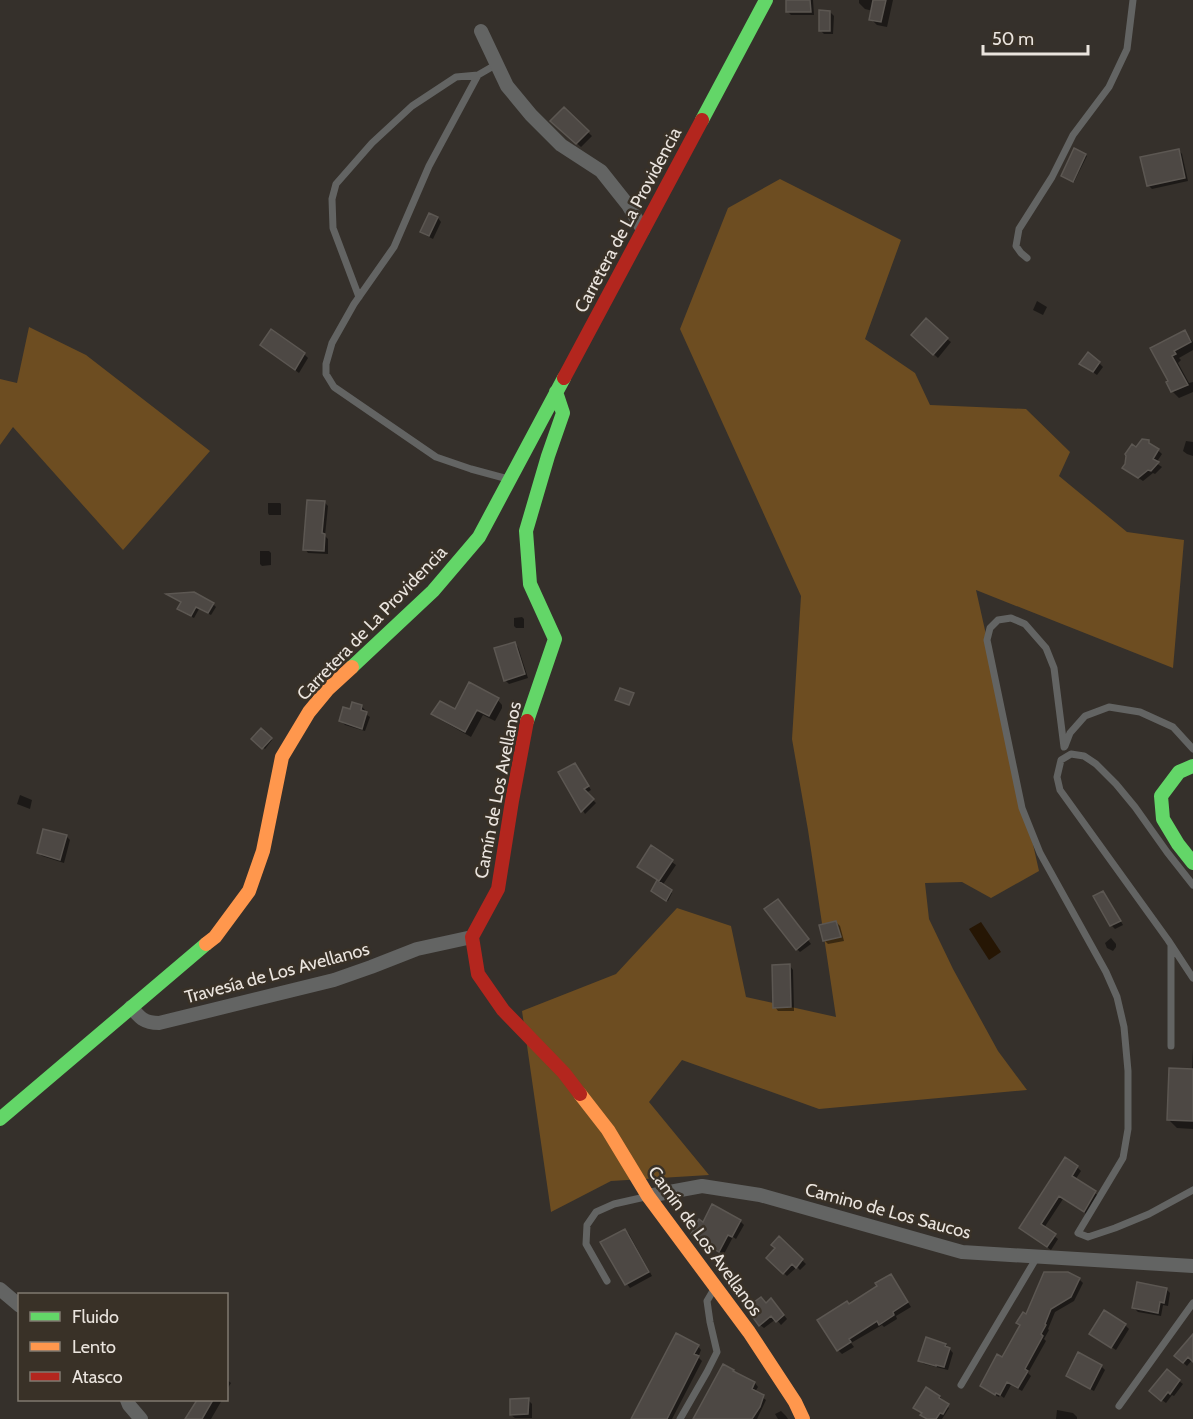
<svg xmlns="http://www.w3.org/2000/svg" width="1193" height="1419" font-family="Cabin,sans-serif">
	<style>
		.forest { fill: #6d4d21 }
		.water { fill: #261604 }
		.shadow { fill: #0007 }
		.building { fill: #4d4844; stroke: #5c5752; stroke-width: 1.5 }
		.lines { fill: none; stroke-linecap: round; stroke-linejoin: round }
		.lane { stroke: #636463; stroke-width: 7 }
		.street { stroke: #636463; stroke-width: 14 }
		.fast { stroke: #63d668; stroke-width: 14 }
		.slow { stroke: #ff974d; stroke-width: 14 }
		.jam { stroke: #b3261e; stroke-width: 14 }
		.labels { text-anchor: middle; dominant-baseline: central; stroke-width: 5; stroke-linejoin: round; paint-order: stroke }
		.street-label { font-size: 18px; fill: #eae4de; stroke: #393127 }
	</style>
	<rect width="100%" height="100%" fill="#35302b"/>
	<path class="forest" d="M780,179l121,61 -36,99 50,34 15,32 96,4 44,43 -11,24 68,56 57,8 -11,128 -197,-78 63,281 -48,27 -29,-16 -37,1 4,36 24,50 45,82 29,39 -208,19 -137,-49 -33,42 60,73 -98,6 -60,31 -29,-201 94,-37 61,-66 54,18 15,71 90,20 -28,-187 -16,-91 9,-143 -121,-267 48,-121z
		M29,327l57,28 124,96 -87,99 -110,-123 -13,18v-66l17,4z"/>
	<path class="water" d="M981,922l20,30 -12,8 -20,-31z"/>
	<path class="shadow" d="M787,0h26l1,15h-23l-4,-4z
		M859,0h34l-6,27 -10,-2 -6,-6 2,-8 -8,-2 -6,-6z
		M830,12l4,4 -1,18h-9l-4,-4z
		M564,109l28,27 -11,11 -29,-26z
		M1179,150l3,4 6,27 -36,8 -4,-4z
		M1085,155l2,1 -13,26 -10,-5z
		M429,214l9,4 3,4 -8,17 -8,-4 -3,-3z
		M1037,301l10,6 -4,8 -10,-5z
		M1185,332l8,10v8l-14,8 2,2 -3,3 11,20 4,-1v10l-14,6 -7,-7 -2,-10 -18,-33z
		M913,335l34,4 4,3 -13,16z
		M266,349l38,5 4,4 -9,15z
		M1099,363l4,4 -6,8 -16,-11z
		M1148,441l14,13 -6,9 6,4 -7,7 -2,-1 -10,8 -15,-10 8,-22z
		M1186,441l7,1v14l-6,-2 -4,-3z
		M324,502l4,4 -3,30 3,3v15l-20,-1 -3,-4z
		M268,503h12l1,1v11h-12l-1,-2z
		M260,551h9l2,2v12l-9,1 -2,-2z
		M170,595l43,9 3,3 -5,8 -12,-6 -5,9 -12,-6 -3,-3 3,-6z
		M522,617l2,2v9h-8l-2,-2v-8z
		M514,643l4,4 10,31 -19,6 -4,-4z
		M496,698l6,7v3l-7,13 -12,-6 -12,22 -32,-18 -6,-6 23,-2z
		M361,706l4,4 -1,3 6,4 -5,14 -20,-6 -4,-4 10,-10z
		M261,730l11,10 -7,9 -12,-10z
		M575,765l16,25 -5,3 10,10 -11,11 -25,-41z
		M20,795l12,5 -2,9 -13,-5z
		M66,836l4,4 -6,23 -22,-7 -4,-4z
		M651,847l25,18 -14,21 10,7 -4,8 -16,-11 6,-10z
		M1103,893l4,4 16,28 -8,4 -4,-4z
		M781,905l30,39 -11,8 -3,-3z
		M836,922l4,4 4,15 -16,3 -4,-4z
		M1111,938l5,6v3l-3,4 -6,-3 -2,-5z
		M790,966l3,4 1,41h-16l-3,-4z
		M1193,1048v81l-16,-1 -9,-9 24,-48z
		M1077,1167l4,4 -6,9 24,16 -11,19 -25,-16 -19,29 14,11 -7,11 -26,-18z
		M740,1221l4,4 -8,14 -3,-2 -9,17 -24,-13 -5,-4 9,-13z
		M625,1230l4,4 23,42 -22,12 -3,-4 -24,-41z
		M779,1238l27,26 -6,6 -3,-3 -10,9 -19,-18 9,-10z
		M891,1276l3,4 17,27 -15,9 1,3 -13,8 -2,-2 -31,18 3,4 -12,7 -4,-4 11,-44 30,-19z
		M1079,1279l4,4 -9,18 -19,11 -7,17 1,1 -5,9 2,2 -18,32 3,3 -9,15 -11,-6 -7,13 -4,-3 -1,2 -13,-7 -4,-4 21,-27 24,-43z
		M1166,1289l4,4 -2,13 -5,-1 -2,11 -23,-4 -4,-4z
		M775,1304l12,15 -6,6 -5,-6 -12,9 -4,-3 6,-20z
		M1125,1325l4,4 -13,21 -25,-16z
		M927,1339l19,6 7,8 -5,17 -24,-6 -4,-3z
		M698,1346l3,4 -3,7 4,4 -30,58h-39z
		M1176,1356h17v3l-6,7z
		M1101,1366l4,4 -11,21 -22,-11 -4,-4z
		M736,1374l19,9 3,4 -3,5 11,8 -9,19h-62z
		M226,1379l5,4 -5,8z
		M1179,1381l4,3 -9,12 -2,-1 -6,8 -11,-8z
		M940,1397l3,3 -1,2 7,6 -7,11h-15z
		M199,1400h23l-11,19 -24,-1z
		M528,1400l4,4v14h-17l-4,-3z
		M1057,1410l16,3 4,4v2h-21z
		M781,1411l5,5 2,3h-10l-3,-5z"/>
	<path class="building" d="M786,0h24l1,12h-25z
		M873,0h13l-5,22 -12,-2z
		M819,10l11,1v20h-11z
		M564,107l25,24 -13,13 -26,-23z
		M1074,148l12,6 -13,28 -12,-6z
		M1179,149l6,29 -38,8 -7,-29z
		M429,213l9,4 -9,19 -9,-4z
		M926,318l22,20 -15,17 -22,-20z
		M271,329l34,24 -10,17 -35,-25z
		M1185,330l6,12 -17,9 2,3 -4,2 16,29 -17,7 -5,-10 2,-1 -18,-33z
		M1088,352l12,10 -7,10 -14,-8z
		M1142,439l7,1v3l10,6 -6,10 6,3 -8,9 -3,-1 -10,8 -16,-10 3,-4 1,-8 -1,-2 7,-10 4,3z
		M307,500l18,1 -3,32 3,1 -1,17 -21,-1z
		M194,592l20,11 -6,10 -12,-6 -5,9 -14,-7 4,-7 -15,-8z
		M515,642l10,32 -21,7 -10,-33z
		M469,682l30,16 -10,18 -12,-6 -12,22 -34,-18 9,-13 15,8z
		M620,688l14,5 -5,12 -14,-5z
		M352,702l10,3 -1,5 6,2 -5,17 -23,-8 4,-14 7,2z
		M261,728l11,10 -10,11 -11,-10z
		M575,763l14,23 -5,3 10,10 -13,13 -23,-40z
		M43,829l24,6 -7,25 -23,-7z
		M651,845l22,15 -14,21 -22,-14z
		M657,880l15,10 -6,11 -15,-10z
		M1103,891l18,30 -11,5 -17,-30z
		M778,899l31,40 -13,11 -32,-41z
		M836,921l5,16 -18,4 -4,-16z
		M790,964l1,43 -18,1 -1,-43z
		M1169,1068l24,1v52l-26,-1z
		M1065,1157l13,9 -6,10 24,15 -12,21 -25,-16 -18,28 15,10 -9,13 -28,-19z
		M712,1204l29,16 -9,17 -4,-2 -9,17 -25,-14 -3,-4 8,-15 4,3z
		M625,1229l24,43 -24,13 -25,-43z
		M779,1236l24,23 -7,9 -4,-4 -9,10 -17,-16 9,-10 -4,-3z
		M1044,1272h24l12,6 -9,19 -20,12 -6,15 1,1 -5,9 2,2 -18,33 3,2 -10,17 -11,-6 -7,13 -4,-2 -1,2 -15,-9 17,-32 5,3 18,-32 -4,-2 7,-11 3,2z
		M891,1274l17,28 -15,10 1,3 -15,10 -2,-4 -28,18 2,3 -14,9 -20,-31 30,-19 2,3 28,-18 -2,-3z
		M1137,1282l30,6 -3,15 -4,-1 -2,11 -26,-5z
		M761,1297l5,6 5,-5 13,17 -8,7 -5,-6 -12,10 -13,-18z
		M1104,1310l22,14 -15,24 -22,-14z
		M676,1333l23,12 -5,9 5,2 -32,63h-36z
		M1193,1334v28l-5,-5 -5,6 -9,-7z
		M926,1337l20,7 -1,2 5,2 -6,19 -8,-2v1l-18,-5z
		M1078,1352l24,13 -12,24 -24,-13z
		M723,1364l11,6 -1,1 22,11 -3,7 12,6 -4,12 -8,12h-59z
		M1167,1369l13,11 -10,14 -2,-2 -7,9 -12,-10z
		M926,1387l14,9 -1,2 10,6 -6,10 -3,-1 -4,6h-9l-7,-4 2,-2 -9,-5z
		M529,1398l-1,16 -18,1v-16z
		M197,1400h16l-11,19h-17z"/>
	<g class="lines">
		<path class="lane" d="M497,64l-19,11 -49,91 -35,81 -40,57 -22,39 -6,21v10l8,13 102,70 35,12 37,10
			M1027,258l-6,-5 -5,-7 3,-17 33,-52 21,-42 36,-48 18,-38 6,-49
			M359,297l-26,-69 -1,-29 4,-15 36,-41 40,-37 44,-29 22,-2
			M1065,746l5,-13 15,-17 24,-9 31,5 33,15 20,22
			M1064,747l-10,-79 -8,-20 -21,-24 -14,-6 -13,2 -8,8 -3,12 35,168 18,45 66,119 11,25 7,30 4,44v58l-5,29 -45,75 10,4 27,-9 34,-14 44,-24
			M1193,885l-26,-33 -32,-45 -19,-23 -20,-20 -12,-8 -13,-2 -10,6 -4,17 3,13 108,150 25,38
			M1171,1046v-100
			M607,1281l-21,-37 1,-19 9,-13 18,-8 31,-7
			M961,1385l76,-128
			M1119,1406l74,-103
			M680,1419l27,-47 10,-20 -7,-30 -3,-21 7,-12"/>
		<path class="street" d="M481,31l26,55 24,29 30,30 40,26 27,34 15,25
			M131,1007c9,11 13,16 28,16l175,-43 37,-13 46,-18 55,-12
			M648,1196l54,-10 58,9 202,57 231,14
			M0,1289l20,17
			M127,1400l2,5 12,14"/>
		<path class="fast" d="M702,120l64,-120
			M352,667l81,-76 46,-54 85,-159
			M527,721l28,-82 -25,-55 -4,-53 22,-75 15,-43 -7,-21
			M1193,766l-14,6 -18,24 2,23 15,25 15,19
			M0,1119l206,-175"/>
		<path class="slow" d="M206,944l9,-7 34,-46 14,-40 19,-94 27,-45 19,-23 24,-22
			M580,1094l28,36 40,66 101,136 46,70 8,17"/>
		<path class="jam" d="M564,378l138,-258
			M527,721l-15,80 -14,88 -26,48 6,37 25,36 61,63 16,21"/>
	</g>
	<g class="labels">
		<g class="street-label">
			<text transform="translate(628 220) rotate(-62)">Carretera de La Providencia</text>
			<text transform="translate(372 623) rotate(-46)">Carretera de La Providencia</text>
			<text transform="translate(498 790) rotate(-79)">Camín de Los Avellanos</text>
			<text transform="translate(277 973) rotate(-15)">Travesía de Los Avellanos</text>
			<text transform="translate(888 1211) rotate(15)">Camino de Los Saucos</text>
			<text transform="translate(705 1241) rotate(54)">Camín de Los Avellanos</text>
		</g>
	</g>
	<rect x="18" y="1293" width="210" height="108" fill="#393127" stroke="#807970" stroke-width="1.5"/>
	<rect x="30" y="1312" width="30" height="9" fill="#63d668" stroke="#807970" stroke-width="1.5"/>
	<text x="72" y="1323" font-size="18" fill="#eae4de">Fluido</text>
	<rect x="30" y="1342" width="30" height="9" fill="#ff974d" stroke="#807970" stroke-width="1.5"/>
	<text x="72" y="1353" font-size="18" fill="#eae4de">Lento</text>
	<rect x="30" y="1372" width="30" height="9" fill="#b3261e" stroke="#807970" stroke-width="1.5"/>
	<text x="72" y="1383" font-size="18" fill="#eae4de">Atasco</text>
	<path d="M983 45v9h105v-9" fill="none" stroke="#eae4de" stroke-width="3"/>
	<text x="992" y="45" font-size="18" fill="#eae4de" stroke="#393127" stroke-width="4.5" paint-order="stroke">50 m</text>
</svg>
